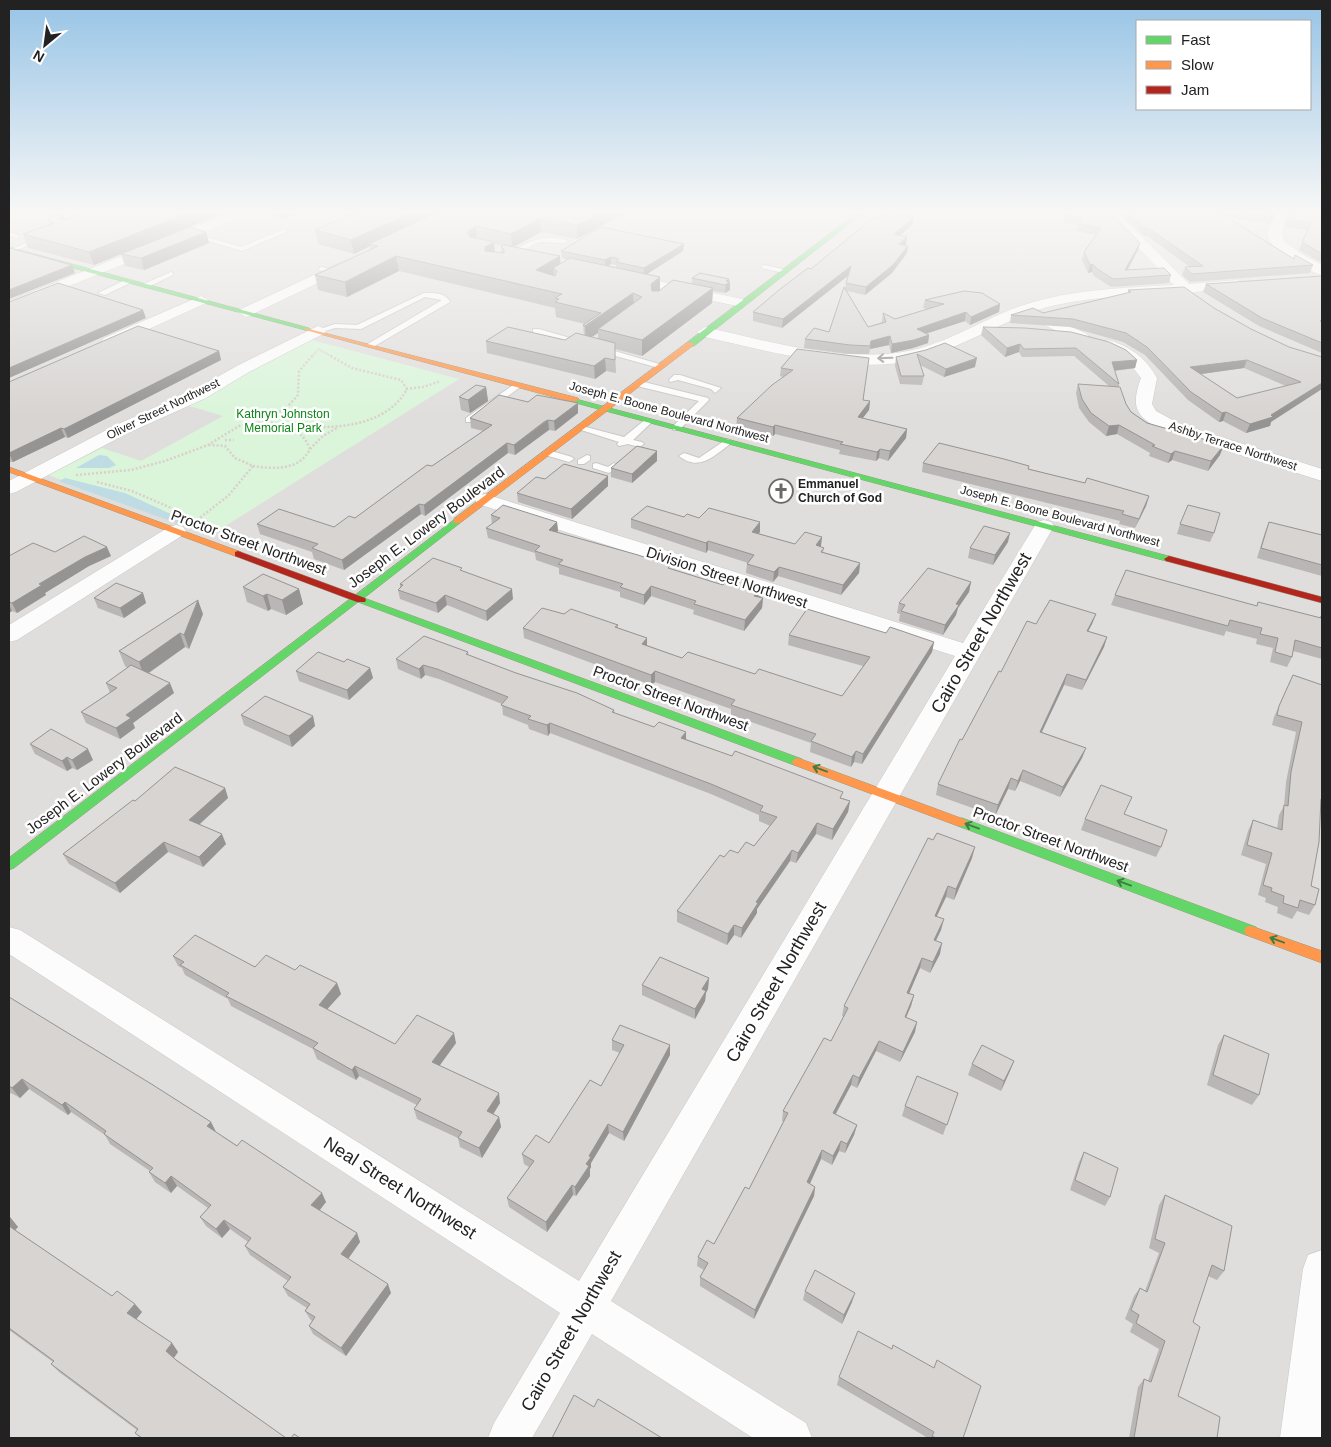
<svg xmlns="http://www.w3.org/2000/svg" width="1331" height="1447" font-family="Arial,sans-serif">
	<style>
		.residential { fill: #dfdedc }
		.park { fill: #daf5da }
		.water { fill: #bfdbe3 }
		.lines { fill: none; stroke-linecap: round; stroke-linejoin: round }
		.lane-casing { stroke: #c9c8c7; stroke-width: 2 }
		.street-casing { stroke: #c9c8c7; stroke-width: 1 }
		.fast-casing { stroke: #999a82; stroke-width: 1 }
		.slow-casing { stroke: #999a82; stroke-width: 1 }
		.jam-casing { stroke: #999a82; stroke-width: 1 }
		.path-far1 { stroke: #dccecd; stroke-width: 2; stroke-dasharray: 1 1; stroke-linecap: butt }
		.path { stroke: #dccecd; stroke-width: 2.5; stroke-dasharray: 2 2; stroke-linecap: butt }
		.lane { fill: #fdfcfc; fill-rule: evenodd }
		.street { fill: #fdfcfc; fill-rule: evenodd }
		.fast { fill: #63d668; fill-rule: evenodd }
		.slow { fill: #ff974d; fill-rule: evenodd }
		.jam { fill: #b3261e; fill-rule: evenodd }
		.wall { fill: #b9b6b5; fill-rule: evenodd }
		.shaded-wall { fill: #969493 }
		.building { fill: #d7d4d2; stroke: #969493; fill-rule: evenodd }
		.oneway { stroke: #9a9a9a }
		.oneway2 { stroke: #427c45 }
		.labels { text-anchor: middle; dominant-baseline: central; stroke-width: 5; stroke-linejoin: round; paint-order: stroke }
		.far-street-label { font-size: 12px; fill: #222; stroke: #fff }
		.far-park-label { font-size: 12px; fill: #0c8416; stroke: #fff }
		.far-poi-label { font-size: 12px; font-weight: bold; fill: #222; stroke: #fff; text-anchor: start }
		.street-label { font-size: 15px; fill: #222; stroke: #fff }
		.near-street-label { font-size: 18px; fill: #222; stroke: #fff }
	</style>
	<rect width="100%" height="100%" fill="#f0eeeb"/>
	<path class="residential" d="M9,213h1313v1225h-1313z"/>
	<path class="park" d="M312,340l147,39 -248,156 -163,-60 54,-27 39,13 82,-45 -37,-11z"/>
	<path class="water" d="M99,455l8,1 9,9 -7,3h-33z
		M65,478l60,15 61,28 -4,4 -123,-44z"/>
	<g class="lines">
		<g class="lane-casing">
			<path id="lane" d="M652,213h7l-3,2z
				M284,229l3,2 -1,1 -44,19 -53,-16 3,-2 49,14z
				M9,232l10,3 1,1 -3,2 -8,-2z
				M41,237l3,2 -1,1 -29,11 -5,-1z
				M543,238h14l11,3c-7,5 -21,-1 -31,2 -8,3 -21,15 -28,10l20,-11z
				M764,265l22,5 2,1 -4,2 -22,-5v-2z
				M321,267l13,3 2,1 -4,2 -13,-3v-2z
				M171,272l2,1v2l-25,12 -7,-2z
				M127,279l7,2 -29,14 -7,-2z
				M424,293c10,0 21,-1 26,9l-77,45 -7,-2 76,-45 -17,-3 -64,32 -26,-1 -17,5 -4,-2 21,-7 22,1z
				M533,329h6l127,37 -7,2 -126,-35z
				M674,375h6l41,13 -6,5 -4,-4 -33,-9 -8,2 -1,-2z
				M640,381l68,17 1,2 -30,30h-6v-4l26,-25 -62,-15v-4z
				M516,383l7,2 -51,37h-6v-4z
				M646,419l7,2 -20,19 9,2 2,2 -5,3 -11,-3 -9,2 -2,-2 2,-2 -41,-13 4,-3 42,11z
				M727,439l3,1v4c-16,12 -31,28 -51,12l5,-3 15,5z
				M548,450l24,7 2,2 -5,3 -24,-7 -2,-2z
				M587,455l3,1v4l-6,4h-6v-4z
				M596,463l12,4 6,-4 5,3 -10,7 -16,-5v-4z"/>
		</g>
		<g class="street-casing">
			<path id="street" d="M12,213h17l-20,9v-8z
				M230,213h16l-2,3 -235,94v-9z
				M1105,213h13l71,71 49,-4 7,4 -7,4 -43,4 -7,3 -6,-2c-49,3 -98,3 -145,17l50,24 2,3 -2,3h-12l-51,-25c-35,15 -69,34 -105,44 -66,17 -149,-8 -214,-22l-8,-5 8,-5c62,14 127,33 191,26 46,-5 85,-34 128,-48 48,-16 99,-17 150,-20z
				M1276,213h12l-6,17 1,10 17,13 22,12v10c-13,-3 -52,-24 -54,-39 -1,-8 5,-16 8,-23z
				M346,260l7,4 -2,3 -100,48 -5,2 -8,-5 3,-3z
				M629,275l113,24 7,4 -7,4 -118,-25 -2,-3z
				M201,296l7,4 -2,3 -90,41 -6,2 -8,-5 2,-3z
				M318,326l5,2 3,3 -3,3 -74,38 -43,26 -78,35 -112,59 -7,2v-13l107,-56 78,-35 43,-24z
				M1108,340c22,6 38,18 49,38l-5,26 4,7 24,13 142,45v12l-154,-49c-30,-13 -39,-22 -27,-54l-14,-18 -25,-12 -2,-3 2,-3z
				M485,494l478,149 74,-121 7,-2 7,2 3,4 -443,775 195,122 6,15h-59l-161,-104 -60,104h-44l6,-15 66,-110 -551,-359v-27l11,3 559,351 376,-625 -477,-152 -3,-4 3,-4z
				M176,525l7,2 3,4 -3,4 -166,105 -8,2v-17l160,-98z
				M1322,1250v188h-42l23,-169 5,-14z"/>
		</g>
		<g class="fast-casing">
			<path id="fast" d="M857,213h6l-169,133h-6v-4z
				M9,247l300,81 1,1 -5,1 -296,-79z
				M572,398l600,159 2,2 -2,2h-6l-594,-159z
				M457,518l5,3 -2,2 -96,75 438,161 2,3 -2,3h-8l-436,-163 -344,266 -5,2v-12z
				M962,818l294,109 2,4 -2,4 -5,1 -5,-1 -288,-109 -2,-3 2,-3z"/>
		</g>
		<g class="slow-casing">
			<path id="slow" d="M305,328l273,70 1,2 -7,2 -267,-72z
				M688,342l7,2 -235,179h-6v-4z
				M9,467l232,85 2,2 -5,3 -3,-1 -226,-84z
				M798,758l168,62 2,3 -2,3h-8l-164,-61 -2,-3 2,-3z
				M1251,926l71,25v12l-76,-28 -2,-4 2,-4z"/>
		</g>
		<g class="jam-casing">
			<path id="jam" d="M238,551l127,47 1,2 -1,2h-8l-122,-46v-4z
				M1169,556l153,41v6l-156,-42 -2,-2z"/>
		</g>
		<path class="path-far1" d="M318,349l13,7
			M312,356l5,-5"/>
		<path class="path" d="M406,389l17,-2 18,-6
			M284,431c13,-5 25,-4 38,-4 32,0 69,-8 85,-38l-6,-9 -49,-12 -23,-13
			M225,440h9
			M310,449l13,-13 14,-8
			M253,466c21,3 46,5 57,-17 -8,-21 -26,-25 -46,-27
			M76,475l55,-5 34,-9 43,-16 31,-19 25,-4 24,-16 10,-11 1,-24 14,-16
			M97,482l35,9 44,19
			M197,520l31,-24 25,-30 -18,-8 -10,-12 -16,-1"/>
		<use href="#lane" class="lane"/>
		<use href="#street" class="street"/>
		<use href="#fast" class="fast"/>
		<use href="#slow" class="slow"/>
		<use href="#jam" class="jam"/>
	</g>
	<path class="wall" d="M63,213l2,6 16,-6h140v1l-100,40 85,-22 3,11 -65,27 -19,-4 -4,-12 -27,11 -66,-17 -5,-14 25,-9 -1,-6z
		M255,213h42l-15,6z
		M331,213h294l-48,26 -36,-7 -28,15 47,9v8l8,-4 -6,-2 -1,-7h122l-36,23 13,3v13l32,-7v-5l37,1 1,11 -5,3 -12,-2 -1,12 -70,53 -27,-7 1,24 -10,-2 -11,8 -108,-26 -1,-12 79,-1 19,-5 -1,-10 2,-1 -29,-7 -1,-9 -156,-37 -52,26 -29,-7 -3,-15 55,-25v-4l-16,8 -36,-10 -3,-14 33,-14zM494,244l10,2 -3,1v6l-6,-1zM611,264l5,1v2l-8,-1zM598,333v6l-7,-2z
		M971,213h13l-2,1z
		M1063,213h48l27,37 -11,20 44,5 -2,8 -58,4 -17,-11 -2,-4 -4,1 -6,-13 2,-8 12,-17 -20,-4 2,-6 -15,-2 2,-7 -2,-1z
		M1120,213h155l-6,11 -40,-6 65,41 19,6 -3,8 -120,9 -8,-7 3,-8h5l-44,-32 -1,2z
		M1289,213h33v50l-23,-13 8,-20 -22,-3z
		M879,219l34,5 -13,12 7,1 -2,8 3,1 -1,7 -15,20 -27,22 -18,-4 21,36 14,-5 1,-9 12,6 32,-10 -4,-1 2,-8 75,4 -1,8 -29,13 -5,-4 -39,13 3,1 -1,8 -15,5 -22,5 -2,-8 -19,4 -1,5h-20l-45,-6 1,-9 24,-7 16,-43 1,-6 2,-7 -66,52 -29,-7v-9l58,-43z
		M1322,276v77l-63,-27 -56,-34 3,-8z
		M1128,290l86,18 37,21 38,18 33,10 -51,65 -1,4 -24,7 -23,-12 -4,1 -31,-22 -43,-45 -22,-13 -53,-15 -60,-4 1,-8 32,-2 85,-20zM1244,368l42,18 -49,12 -36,-24z
		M983,327l154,33 -2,8 -20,3 4,13v3l7,17 5,8 16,11 73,32 -12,16 -36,-11 -4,3 -19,-7 1,-3 -33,-19 -11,2 -17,-14 -10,-14 -3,-15 2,-9 31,2 -35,-30 -52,1 -3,-5 -14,5 -24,-22z
		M797,349l66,51 7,1 -1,9 -7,9 45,10 -1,9 -18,23 -9,-3 -3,3 -37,-7 1,-4 -57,-14 -8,-2 -2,2 -37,-9 1,-9 46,-41 -3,-1 1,-8z
		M926,350l49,17 -31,10 -24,-12 4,11 -2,9 -22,-1 -5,-18 1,-9z
		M219,351l2,9 -153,78 -3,-1 -52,25h-4v-80z
		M486,387l2,14 -18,12 -9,-3 -2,-13z
		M528,402l50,1v10l-23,18 -6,-1 -5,2 -29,23 -7,-2 -83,63 -4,-2 -77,56 -30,-11 -2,-7 -52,-18 -3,-10 77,3 21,-9 77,-52 51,-35 -12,-3 -1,-10z
		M657,461l-25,22 -21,-6v-9z
		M923,463l106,6 56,14 64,13 -3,10 -11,22 -16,-4 1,-3 -198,-49z
		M608,476v10l-36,33 -54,-17 -1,-9 28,-14z
		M491,515l66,7 1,9 -1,1 166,53 39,1 -1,10 -1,2h3l-1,10 -18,23 -51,-17 1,-4 -43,-14 -7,9 -24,-8v-5l-61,-18v-6l-23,-8 -1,-7 -47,-15 -2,-10 6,-4z
		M684,517l76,5v10l-2,1 37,11 27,-7 -2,10 4,1 -1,4 37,11 -1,10 -18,22 -63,-19 -5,6 -27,-9 1,-9 1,-1 -40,-13 -2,3 -75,-25v-9z
		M1269,522l52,13 1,-3v44l-65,-18 8,-26z
		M1180,524l34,9 -4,9 -33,-8z
		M1008,542l-15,23 -25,-7 2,-10z
		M55,552l56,4 -22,10 -44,27 1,2 -29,18 -5,-2 -3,2v-57z
		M462,571l51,28 -26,22 -40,-16 -9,8 -38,-14 -2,-9 2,-3v-3z
		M971,582l-2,10 -11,16 -2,7 -13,20 -44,-14 1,-7 -3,-1 2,-10z
		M243,587l56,2 4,15 -17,11 -15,-6 -3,2 -21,-9z
		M143,593l3,10 -22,15 -26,-10 -4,-10z
		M1115,595l142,11 1,-4 62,16 1,-2h1v43l-29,-8 -1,6 -5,10 -17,-5 3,-14 -17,-4 1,-5 -31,-8 -2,5 -113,-31z
		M203,614l-14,35 -4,-2 -36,26 25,20 -41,30 2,5 -15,11 -34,-16 -5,-11 29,-19 -4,-10 22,-15 -3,-2 -6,-15z
		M564,614l54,11v3l29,10v7l35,13 73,16 87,22 21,-30 -75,-21 1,-10 97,-2 48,9 -2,10 -70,112 -8,-2 -3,5 -41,-15 1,-9 -80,-28v-6l-76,-27 -4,3 -127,-47 -1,-10z
		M1096,614l-4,10 -4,7 19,6 -3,10 -22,43 -18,-5 -22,47 44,16 -4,10 -22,39 -40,-16 -5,10 -7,-2 -13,27 -59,-21 2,-11 24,-44 39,-68 35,-48z
		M468,652l1,4 145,54 1,3 39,14 32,5v7l164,62 -2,11 -16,28 -16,-6 -20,29 -6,-2 -33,48v4l-16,25 -7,-3 -7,10 -50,-23v-11l47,-54 14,-4 16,-7 16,-20 -11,-5v-6l-48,-21 -161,-61 -2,3 -19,-7 -1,-4 -25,-10 -1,-11 -63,-25 -14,-4 -4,4 -23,-10 -2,-10z
		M344,662l26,6 3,10 -24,22 -50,-19 -3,-10z
		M1293,675l29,10v124l-1,2 -10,75 4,19 -6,10 -12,-4 -5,8 -15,-6 1,-6 -13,-5 1,-4 -8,-3 8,-31 -25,-9 7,-24 5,-11 24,9 2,-14 5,-9 2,-24 10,-50 -24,-7 2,-8z
		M241,715l72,1 2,10 -23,21 -48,-22z
		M30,744l63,16 -16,10 -5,-2 -5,3 -32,-17z
		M225,788l3,10 -28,26 26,20 -23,23 -35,-15 -48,41 -51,-29 -6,-10 72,-53z
		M1125,814l36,33 -5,10 -75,-27 4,-11z
		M972,858l-18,42 -8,-3 -9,19 4,14 -5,11 4,13 -10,19 -10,-5 -11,25 5,2 -3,11 -5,11 9,15 -15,30 -24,-11 -19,37 -6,-3 -15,29 21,11 -3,10 -9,18 -6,-2 -7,14 -11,-6 -11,25 5,3 -1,9 -60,123 -54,-33v-9l4,-7 -7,-4 1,-9 16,-13 35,-55 35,-68h-2l1,-10 48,-70 13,-24 -2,-1 2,-10z
		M173,956l82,11 40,3 42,13 4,11 -14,15 68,35 61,-1 -17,23 61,37 -7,11 6,3 2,10 -19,31 -22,-11 -2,-9 -41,-19 -3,-10 3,-4 -58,-29 -3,4 -39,-21 -4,-10 -82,-43 -3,-7 -43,-24 -3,-7 -4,-2z
		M709,978l-1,11 -2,4 -1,8 -10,18 -53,-24v-10z
		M9,997l202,125 5,10 110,70 -7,8 38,23 3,9 -12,17 43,34 -45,63 -33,-22 -4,-8 3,-5 -2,-2 -5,-8 2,-3 -19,-12 -5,-9 5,-6 -38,-26 -5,-9 3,-4 -18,-13 -8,9 -16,-12 -6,-9 8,-9 -31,-22 -6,7 -16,-11 -6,-10 1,-1 -40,-27 -5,-9 -34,-23 -3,3 -39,-26 -9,9 -9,-5 -2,2z
		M1224,1035l35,60 -7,10 -45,-20 11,-40z
		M612,1040l58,5v10l-46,86 -15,-8 -18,30v4l-1,2v7l-14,20 -3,-1 -26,37 -38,-25 -2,-9 22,-31 -5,-3 -2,-10 27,-11 52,-57 19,-33 -8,-3z
		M1014,1061l-13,30 -33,-16 4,-11z
		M958,1093l-15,42 -41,-19 3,-10z
		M1084,1152l26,45 -5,9 -35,-16 9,-28z
		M1165,1195l59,76 -7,9 -9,-4 -15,46 -15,74 39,42h-88l9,-51 6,-8 4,2 11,-32 -29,-17 3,-8 -8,-5 9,-23 6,-8 5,3 14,-38 -10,-5 10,-43z
		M9,1216l9,11 -3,3 97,66 30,16 -6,7 36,24 6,9 -4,6 112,80h-146l-5,-5 2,-3 -78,-58 -8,-8 2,-2 -44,-32z
		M805,1291l47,11 -10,22 -39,-24z
		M839,1377l124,61h-35l-91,-53z"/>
	<path class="shaded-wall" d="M63,213l4,14 -9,-9z
		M188,213h33v1l-127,51 -5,-13z
		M280,213h17l-15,6z
		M410,213h30l-71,31 1,2 -16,8 -3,-14z
		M600,213h25l-48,26v-14z
		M1274,213h1l-6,11 2,-7z
		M914,217l-1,7 -20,18 1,-8z
		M540,218l1,14 -29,16 -1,-14z
		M476,226l1,14 -9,6 -1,-14z
		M206,232l3,11 -65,27 -3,-12z
		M907,237l-1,7 -8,8 1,-8z
		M494,242l1,14 -9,5 -1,-14z
		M1140,243l-2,7 -15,28 2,-8z
		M684,244l-1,7 -39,25v-8z
		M908,246l-1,7 -15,20 -27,22 1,-8z
		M396,256l3,15 -52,26 -2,-15z
		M560,256l1,14 -4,1 -4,-3 1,6 -17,11 -1,-15z
		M611,257v7l-6,4v-8z
		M1093,264l-1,8 -4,1 2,-8z
		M72,265l3,8 -66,26v-9z
		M851,266l-1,8 -68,54 1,-9z
		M660,277v14l-9,7v-14z
		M729,279v4l1,-1v8l-5,3 1,-12z
		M713,288l-1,15 -70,53v-16z
		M633,293l1,15 -36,21v4l-12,8 -1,-15z
		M1000,304l-1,8 -29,13 1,-8z
		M143,310l3,8 -137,60v-10z
		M966,312l-1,9 -50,16 2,-8z
		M929,335l-1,8 -15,5 -22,5 1,-9z
		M890,336l-1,9 -19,4 1,-8z
		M1020,344l-1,8 -14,5 2,-9z
		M219,351l2,9 -153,78 -4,-9z
		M605,358l1,13 -11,8 -1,-13z
		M977,358l-2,9 -31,10 2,-8z
		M1137,360l-2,8 -25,3 2,-9z
		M1247,360l-3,8 -57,8 3,-9z
		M1322,383v6l-51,33 -1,4 -24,7 4,-9 21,-9z
		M486,387l2,14 -18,12 -2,-13z
		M870,401l-1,9 -13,17 2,-10z
		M578,403v10l-23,18 -1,-10z
		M1226,412l-3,9 -4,1 3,-9z
		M548,420l1,10 -34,25 -1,-10z
		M775,425v9l-2,2v-9z
		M1119,425l-2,9 -11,2 3,-10z
		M61,428l4,9 -52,25 -4,-9z
		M907,429l-1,9 -18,23 2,-10z
		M507,443l1,10 -83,63 -1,-11z
		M1224,445l-4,10 -12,16 3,-10z
		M880,449l-1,9 -3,3 1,-9z
		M657,451v10l-25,22v-9z
		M1175,451l-3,9 -4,3 3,-9z
		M608,476v10l-36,33 -1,-10z
		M1149,496l-3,10 -11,22 4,-9z
		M419,504l2,10 -77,56 -2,-10z
		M557,522l1,9 -8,8 -1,-9z
		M760,522v10l-9,9 1,-9z
		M1010,533l-2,9 -15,23 2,-10z
		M822,537l-1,9 -6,9 1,-10z
		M708,541v9l-2,3v-10z
		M107,547l4,9 -22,10 -44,27 1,2 -29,18 -5,-10 27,-19 46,-27z
		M860,563l-1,10 -18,22 2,-10z
		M779,567l-1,9 -5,6 1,-10z
		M971,582l-2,10 -11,16 -2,7 -13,20 2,-10 11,-21z
		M651,586v10l-7,9v-10z
		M762,586l-1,10 -8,10 1,-10z
		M299,589l4,15 -17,11 -4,-15z
		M512,589l1,10 -26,22 -1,-10z
		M143,593l3,10 -22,15 -4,-10z
		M267,594l4,15 -3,2 -5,-15z
		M445,595l2,10 -9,8 -2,-10z
		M763,598l-1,10 -18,23 1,-11z
		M198,600l5,14 -14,35 -5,-14z
		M9,604l3,7 -3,2z
		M1096,614l-4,10 -9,17 4,-10z
		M180,633l5,14 -41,29 -5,-14z
		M1107,637l-3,10 -22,43 4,-10z
		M647,638v11l-5,-5z
		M934,642l-2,10 -70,112 1,-10z
		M423,665l2,10 -4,4 -2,-10z
		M370,668l3,10 -24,22 -2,-10z
		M655,671v11l-4,3v-10z
		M1067,674l-3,11 -27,57 3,-10z
		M170,683l4,10 -41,30 2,5 -15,11 -4,-11 10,-13z
		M313,716l2,10 -23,21 -3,-11z
		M550,723v10l-2,3 -1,-11z
		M686,732v10l-5,-4z
		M1086,748l-4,10 -22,39 3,-10z
		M88,749l5,11 -16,10 -5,-10z
		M856,751l-2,11 -3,5 1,-10z
		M67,757l5,11 -5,3 -5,-10z
		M1023,770l-3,11 -5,10 3,-10z
		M1011,778l-3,11 -13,27 3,-11z
		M225,788l3,10 -35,32 -4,-10z
		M850,801l-2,11 -16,28 1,-11z
		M817,823l-1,11 -20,29 2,-10z
		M222,834l4,10 -23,23 -4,-10z
		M164,842l4,10 -48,41 -5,-10z
		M975,847l-3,11 -18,42 2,-11z
		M792,850l-2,11 -33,48v4l-16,25 1,-10 14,-26z
		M948,886l-2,11 -14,29 3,-10z
		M944,919l-3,11 -10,20 3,-10z
		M734,925v10l-7,10 1,-11z
		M942,943l-2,11 -10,19 3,-11z
		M922,958l-2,10 -15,35 2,-10z
		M709,978l-1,11 -2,4 -1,8 -10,18v-10l7,-20z
		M337,983l4,11 -19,21 -3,-10z
		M914,995l-3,11 -9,21 3,-10z
		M917,1022l-2,10 -15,30 3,-10z
		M454,1033l2,10 -21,29 -3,-10z
		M879,1041l-3,10 -19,37 2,-10z
		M670,1045v10l-46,86 -1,-9z
		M1014,1061l-4,10 -9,20 3,-10z
		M355,1066l4,10 -3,4 -4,-10z
		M853,1075l-2,10 -20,37 2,-9z
		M22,1079l7,10 -9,9 -8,-10z
		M499,1093l1,10 -11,18 -2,-10z
		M65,1102l6,10 -3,3 -6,-10z
		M499,1117l2,10 -19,31 -3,-10z
		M211,1122l5,10 -4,4 -5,-10z
		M608,1124l1,9 -18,30v4l-1,2v7l-14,20 -1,-9 14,-31z
		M857,1125l-3,10 -9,18 2,-9z
		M841,1141l-2,10 -7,14 1,-9z
		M822,1150l-1,9 -15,33 1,-10z
		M171,1176l6,10 -6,7 -6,-10z
		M572,1185l1,10 -26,37 -1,-10z
		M815,1187l-1,9 -60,123 1,-9z
		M322,1193l4,9 -10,13 -5,-10z
		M10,1217l8,10 -5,5 -4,-4v-9z
		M224,1220l6,9 -8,9 -6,-9z
		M357,1233l3,9 -15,21 -4,-9z
		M388,1284l3,9 -45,63 -5,-8z
		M855,1293l-3,9 -10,22 2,-9z
		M135,1304l7,8 -8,10 -7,-9z
		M172,1343l6,9 -6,8 -6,-9z"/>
	<path class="building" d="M63,213l-5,5 7,2 16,-7h107l-99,39 -66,-18 31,-11 -7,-4z
		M356,213h54l-59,27 -36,-10z
		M436,213h164l-23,12 -37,-7 -29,16 -35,-8 -9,6 3,5 24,5 -9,5v4l19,2v-4l-3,-2 3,-2 56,11 -24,14 19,6 2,-5 -4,-3 17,-10 90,19 -9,7 1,7h7l14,-11 40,8 -71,52 -44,-11 44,-32 -9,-4 -48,33 -2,-1 18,-12 -46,-11 4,-3 -4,-1 7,-4 -166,-38 -51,26 -30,-7 63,-29 -9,-2z
		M887,213l27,4 -20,17 13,3 -8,7 9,2 -15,19 -27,22 -20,-4 5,-17 -68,53 -30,-7 26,-22 29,-22 3,1 62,-51 6,1z
		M1067,213h44l29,30 -15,27 39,-2 7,7 -58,4 -17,-11 -3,-4 -3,1 -6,-13 17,-24 -23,-4 5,-6 -18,-3z
		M1130,213h90l74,46 1,-4 18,10 -121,9 -7,-7 18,-1 -55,-38 -1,2z
		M1242,213h32l-3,4z
		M1290,213h32v41l-20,-12 9,-19 -23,-4z
		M190,227l16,5 -65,26 -20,-4z
		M601,227l83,17 -40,24 -28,-6 3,-2 -2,-2 -6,-1 -6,3 -44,-9z
		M9,248l63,17 -63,25z
		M700,273l29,6 -3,2 4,1 -5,3 -33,-7z
		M1322,276v44l-2,1 2,1v21l-60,-25 -56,-34z
		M58,283l85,27 -134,58v-66z
		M844,287l24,40 18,-5 -3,-9 12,6 49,-15 -19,-4 39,-9 18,2 18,11 -29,13 -5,-5 -49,17 12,6 -15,5 -22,4 -2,-8 -19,5 -1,5 -20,-1 -45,-6 9,-11 15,4z
		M1184,287l30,21 37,21 38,18 33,10v26l-51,32 2,2 -23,7 -24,-12 -4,1 -31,-21 -44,-45 -21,-14 -53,-14 -62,-4 22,-7 10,5 88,-21 -3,-2zM1247,360l54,22 -64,16 -47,-31z
		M138,326l81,25 -155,78 -3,-1 -52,25v-71z
		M508,327l57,13 11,-7 39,10v17l-10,-2 -11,8 -108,-25z
		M983,327l42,1 46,4 38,10 17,8 11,10 -25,2 7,22 -43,-36 -52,1 -4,-5 -13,4z
		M945,343l32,15 -31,11 -29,-15 7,22h-23l-5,-19 30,-7z
		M797,349l72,9 -6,42 7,1 -12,16 49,12 -17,22 -10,-2 -3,3 -37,-8 3,-2 -68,-17 -2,2 -36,-9 35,-33 21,-15 -12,-2z
		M1078,384l42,3 6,17 5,8 16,11 77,22 -13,16 -36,-10 -4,3 -19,-8 3,-1 -36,-20 -10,1 -18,-13 -9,-14z
		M476,385l10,2 -18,13 -9,-3z
		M499,395l29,7 9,-7 41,8 -24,18 -6,-1 -4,2 -30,23 -7,-2 -83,62 -5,-1 -77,56 -30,-12 6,-4 -61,-20 22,-15 55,18 15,-11 6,2 72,-53 5,1 60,-41 -22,-7z
		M939,443l65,16 25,7 -1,3 57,14 2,-5 62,18 -10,23 -17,-5 2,-3 -201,-48z
		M637,446l20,5 -25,23 -21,-6z
		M564,464l44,12 -37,33 -54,-16 19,-16 9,2z
		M503,505l54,17 -8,8 89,25 32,11 -2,2 55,17 2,-2 10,2 2,-7 25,8 -8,10 9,2 -18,22 -51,-16 2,-3 -45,-15 -7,9 -24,-8 3,-3 -65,-20 5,-4 -28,-9 5,-5 -54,-18 14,-10 -9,-3z
		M1188,505l32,8 -6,20 -34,-9z
		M647,506l37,11 3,-3 12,4 10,-10 51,14 -8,10 43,12 10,-12 17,5 -6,8 8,3 -3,4 39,11 -17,22 -64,-18 -5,5 -27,-8 7,-9 -46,-14 -2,2 -75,-24z
		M1269,522l53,13v30l-61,-17z
		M984,526l26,7 -15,22 -25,-7z
		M84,536l23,11 -22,10 -46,27 3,1 -30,18 -3,-1v-46l24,-13 22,9z
		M433,558l29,10 -2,2 52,19 -26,22 -41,-16 -9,8 -38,-13 5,-5 -3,-1z
		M928,568l43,14 -15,22 3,1 -14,20 -44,-14 4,-6 -6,-2z
		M1126,570l131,36 1,-4 63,16v-2h1v32l-27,-8 -3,17 -17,-5 3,-14 -18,-4 2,-6 -32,-8 -2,6 -113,-31z
		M263,574l36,15 -17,11 -15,-6 -4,2 -20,-9z
		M116,583l27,10 -23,15 -26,-10z
		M198,600l-14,35 -4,-2 -41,29 -20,-11z
		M1050,600l46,14 -9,17 20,6 -21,43 -19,-6 -27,58 46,16 -23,39 -40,-17 -5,11 -7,-3 -13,27 -60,-21 22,-45 2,1 37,-69 2,1 26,-51 9,3z
		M542,608l22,6 7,-5 47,16 -3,2 32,11 -5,6 40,14 6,-6 67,22 4,-5 9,3 74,24 28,-39 -81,-22 18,-26 79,24 4,-6 44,15 -71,112 -7,-3 -4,6 -41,-16 5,-7 -85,-29 4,-5 -80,-29 -4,4 -128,-47z
		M424,636l44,16 -2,2 50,19 61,20 37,17 -2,2 42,15 5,-5 27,10 -5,6 51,18 3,-5 108,41 -3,6 10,3 -17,28 -16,-6 -19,30 -6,-3 -36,52 2,1 -16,25 -8,-3 -6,9 -51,-23 43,-56 4,2 6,-7 8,3 8,-11 8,4 23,-29 -17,-6 3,-5 -52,-22 -161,-61 -3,2 -19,-6 3,-3 -30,-11 7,-8 -71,-28 -14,-4 -4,4 -23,-10z
		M318,652l26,10 3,-3 23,9 -23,22 -51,-19z
		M131,665l39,18 -44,32 5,3 -15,10 -35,-16 36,-24 -11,-5z
		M1293,675l29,10v115l-1,-1 -2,43 -8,44 8,3 -4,16 -15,-5 -2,8 -15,-5 1,-7 -13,-5 1,-3 -9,-3 9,-32 -25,-8 6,-25 29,10 2,-25 4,1 3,-34 11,-50 -25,-7 2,-9z
		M265,696l48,20 -24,20 -48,-21z
		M51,729l37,20 -16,11 -5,-3 -5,4 -32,-17z
		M175,767l50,21 -36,32 33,14 -23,23 -35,-15 -49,41 -52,-29 70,-54 2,1z
		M1101,785l31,12 -8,17 43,16 -6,17 -76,-28z
		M937,833l38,14 -19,42 -8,-3 -13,30 9,3 -10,21 8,3 -9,19 -11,-4 -15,35 7,2 -9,22 12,5 -14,30 -24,-11 -20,37 -6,-3 -20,38 24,12 -10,19 -6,-3 -8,15 -11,-6 -15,32 8,5 -60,123 -55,-33 8,-14 -10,-6 9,-17 7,4 31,-57 4,2 39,-76 -5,-2 41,-73 7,3 17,-33 -4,-2 84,-168 5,2z
		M195,935l60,32 11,-12 29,15 5,-5 37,18 -18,22 76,39 22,-29 37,18 -22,29 67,31 -12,18 12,6 -20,31 -21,-10 4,-6 -48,-23 7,-10 -66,-33 -3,4 -39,-22 5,-5 -92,-47 3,-3 -47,-27 -2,-1 4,-3 -11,-6z
		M660,957l49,21 -7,11 4,2 -11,18 -53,-24z
		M9,997l144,88 58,37 -4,4 30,20 5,-6 80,53 -11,12 46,28 -16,21 47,30 -47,64 -32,-22 6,-9 -10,-6 5,-7 -27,-17 8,-10 -46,-31 6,-8 -27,-18 -8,9 -16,-12 11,-12 -40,-29 -6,7 -16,-11 4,-4 -49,-34 2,-3 -41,-29 -3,3 -40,-26 -10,9 -3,-2z
		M620,1025l50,20 -47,87 -15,-8 -19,32 2,1 -5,7 3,2 -14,21 -3,-2 -26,37 -39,-24 27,-37 -12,-7 14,-19 13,8 41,-63 11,6 23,-41 -12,-5z
		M1224,1035l45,19 -10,41 -46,-20z
		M982,1045l32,16 -10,20 -32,-17z
		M917,1076l41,17 -11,32 -42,-19z
		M1084,1152l34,16 -8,29 -35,-17z
		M1165,1195l67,31 -8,45 -12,-6 -19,57 7,5 -22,69 42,21 -3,21h-83l10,-59 7,3 14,-41 -29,-18 3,-8 -8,-5 9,-22 7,4 18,-49 -10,-4z
		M9,1226l103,70 5,-5 18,13 -8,9 45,30 -6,8 10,9 110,78h-144l-7,-5 3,-4 -87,-65 3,-3 -45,-33z
		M815,1270l40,23 -11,22 -39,-24z
		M858,1331l34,18 1,-4 41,23 3,-8 44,26 -18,52h-27l-4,-2 2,-4 -95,-55z
		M574,1395l20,12 4,-8 64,39h-110z
		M294,1434l6,4h-9z"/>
	<defs><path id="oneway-shaft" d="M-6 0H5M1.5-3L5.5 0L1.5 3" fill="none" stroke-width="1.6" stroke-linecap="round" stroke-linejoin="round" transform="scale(1.25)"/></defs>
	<use class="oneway" href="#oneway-shaft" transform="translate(885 358) rotate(178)"/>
	<g class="oneway2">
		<use href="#oneway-shaft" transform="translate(820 769) rotate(-160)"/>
		<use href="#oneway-shaft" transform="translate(972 826) rotate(-160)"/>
		<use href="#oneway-shaft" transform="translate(1124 883) rotate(-160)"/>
		<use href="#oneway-shaft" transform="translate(1277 940) rotate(-160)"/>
	</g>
	<linearGradient id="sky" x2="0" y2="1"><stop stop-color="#97c4e6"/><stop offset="0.51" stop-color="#f8f7f6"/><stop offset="1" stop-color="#f8f7f6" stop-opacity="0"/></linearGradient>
	<rect width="1331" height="415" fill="url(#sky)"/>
	<defs>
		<g id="church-ring" transform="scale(1.25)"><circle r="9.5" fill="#fff" stroke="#6a6968" stroke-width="1.5"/><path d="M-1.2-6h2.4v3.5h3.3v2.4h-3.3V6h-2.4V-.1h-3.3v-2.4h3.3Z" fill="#6a6968"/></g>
	</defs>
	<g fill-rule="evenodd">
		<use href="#church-ring" x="781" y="491"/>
	</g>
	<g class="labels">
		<g class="far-street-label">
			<text transform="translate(163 409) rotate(-26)">Oliver Street Northwest</text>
			<text transform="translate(669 412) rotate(15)">Joseph E. Boone Boulevard Northwest</text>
			<text transform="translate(1233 446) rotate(18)">Ashby Terrace Northwest</text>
			<text transform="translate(1060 516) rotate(15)">Joseph E. Boone Boulevard Northwest</text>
		</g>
		<g class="far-park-label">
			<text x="283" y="414">Kathryn Johnston<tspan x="283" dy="14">Memorial Park</tspan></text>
		</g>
		<g class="far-poi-label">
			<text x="798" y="484">Emmanuel<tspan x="798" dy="14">Church of God</tspan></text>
		</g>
		<g class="street-label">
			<text transform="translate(426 527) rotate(-37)">Joseph E. Lowery Boulevard</text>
			<text transform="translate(249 542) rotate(20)">Proctor Street Northwest</text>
			<text transform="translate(727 577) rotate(18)">Division Street Northwest</text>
			<text transform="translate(671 698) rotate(20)">Proctor Street Northwest</text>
			<text transform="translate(104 773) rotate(-37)">Joseph E. Lowery Boulevard</text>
			<text transform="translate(1051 839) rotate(20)">Proctor Street Northwest</text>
		</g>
		<g class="near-street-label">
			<text transform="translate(981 633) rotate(-60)">Cairo Street Northwest</text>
			<text transform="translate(776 982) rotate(-60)">Cairo Street Northwest</text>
			<text transform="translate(400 1188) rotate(32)">Neal Street Northwest</text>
			<text transform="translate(571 1331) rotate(-60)">Cairo Street Northwest</text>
		</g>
	</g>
	<rect width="1331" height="1447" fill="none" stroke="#222222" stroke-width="20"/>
	<rect x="1136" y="20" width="175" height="90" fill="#ffffff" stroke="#a7a7a7"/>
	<rect x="1146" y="36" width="25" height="8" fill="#63d668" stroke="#a7a7a7"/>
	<text x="1181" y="45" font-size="15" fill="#222222">Fast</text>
	<rect x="1146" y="61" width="25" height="8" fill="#ff974d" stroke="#a7a7a7"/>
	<text x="1181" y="70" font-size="15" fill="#222222">Slow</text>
	<rect x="1146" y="86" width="25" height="8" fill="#b3261e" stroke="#a7a7a7"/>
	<text x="1181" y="95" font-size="15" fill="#222222">Jam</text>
	<g transform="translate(45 45) rotate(209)" stroke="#ffffff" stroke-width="4" paint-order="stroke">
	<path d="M0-4L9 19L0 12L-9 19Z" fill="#222222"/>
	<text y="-8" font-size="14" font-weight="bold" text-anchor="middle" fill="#222222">N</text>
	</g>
</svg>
